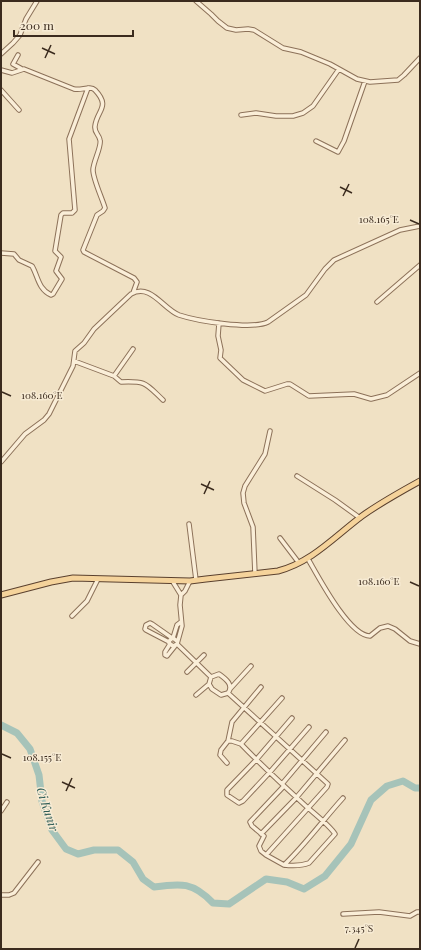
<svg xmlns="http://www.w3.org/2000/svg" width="421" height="950" font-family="'Playfair Display',serif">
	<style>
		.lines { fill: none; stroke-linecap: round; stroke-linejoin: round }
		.river { stroke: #a6c3b9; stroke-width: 7 }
		.street-casing { stroke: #8c7159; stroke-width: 5.5 }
		.primary-casing { stroke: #5a402e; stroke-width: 7 }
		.street { stroke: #faeed8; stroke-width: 3.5 }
		.primary { stroke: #f5d39b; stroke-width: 5 }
		.ticks { fill: none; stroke: #3b2b1e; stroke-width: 1.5 }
		.labels { text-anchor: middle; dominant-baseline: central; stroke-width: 3; stroke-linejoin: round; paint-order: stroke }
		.water-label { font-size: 12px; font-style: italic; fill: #2d5c56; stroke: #f7ebd4 }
		.ticks-label { font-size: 10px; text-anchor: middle; fill: #3b2b1e; stroke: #f7ebd4; stroke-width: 3; stroke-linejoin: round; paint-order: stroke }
	</style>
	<rect width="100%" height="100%" fill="#f0e1c4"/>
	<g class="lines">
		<path class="river" d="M1,725l16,8 13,16 9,26 3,26 10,29 14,19 12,5 16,-4h24l15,12 10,17 11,8c27,-4 39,-5 59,16l16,1 37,-25 21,3 17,7 21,-13 26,-32 20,-44 16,-14 16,-5 12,7h5"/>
		<g class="street-casing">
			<path id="street" d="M196,1l15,13 7,7 9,7 9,2 12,-1 6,1 29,18 18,4 29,12 27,15 13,3 28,-2 6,-5 16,-17
				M1,54l12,-11 7,-8 6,-16 11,-18
				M18,55l-5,9 9,5
				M1,70l11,3 12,-4 50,20c7,2 16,-4 21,1 16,17 2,20 0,36 -1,7 4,8 5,14 2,6 -7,22 -7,30 0,9 9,28 12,38l-2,3 -6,4 -14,35 1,2 50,26 3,4 -4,11
				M1,90l18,20
				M241,115l15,-2 20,3h17l10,-3 10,-7 26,-37
				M316,141l22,11 6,-11 21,-60
				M1,253l13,1 5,6 13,6c6,10 6,23 19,29l2,-1 9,-15 -6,-8 5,-14 -6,-6 6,-36 2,-2h9l3,-3 -6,-71 19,-51
				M377,302l43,-37
				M219,323l-1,13 3,14 -1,8 23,22 22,11 22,-7h3l19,12 45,-2 17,5 16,-4 33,-22
				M74,361l40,15 7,6c26,-1 24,1 42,18
				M114,376l19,-27
				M1,462l24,-28 19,-14 5,-6 24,-48 2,-15 9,-8 10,-14 37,-35c20,-11 32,15 48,21 18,6 73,15 89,7l38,-27 19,-26 9,-9 66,-30 20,-4
				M297,476l38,24 25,18
				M189,524l7,56
				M280,538l19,25
				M308,559c10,17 41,77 62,77l10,-8 8,-2 7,3 15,12 10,3
				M255,574l-2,-47 -9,-24 -1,-10 2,-7 20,-32 5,-23
				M173,582l8,13
				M72,616l15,-15 11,-22
				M173,638l4,-13 4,-3
				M177,641l-4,-3 -3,2 -1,3 4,3 4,-2 5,-18 -2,-21 1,-10 4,-4 5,-10
				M169,642l-23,-12 -1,-1 1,-4 4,-2 2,1 20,14
				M170,644l-5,8v3l2,1 8,-10
				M177,644l34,33 8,-3c7,5 15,11 9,19l100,91 -1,3 -61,68 18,10
				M187,672l17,-17
				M211,677l-2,7 3,5 9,6 7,-2
				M230,689l21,-23
				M196,695l13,-11
				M282,698l-41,46c22,23 44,43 67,64 8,7 22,18 27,26l-26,29c-8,3 -16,3 -25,2 21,-20 39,-45 59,-67
				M292,718l-36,42 -29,30v5l12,8 4,-2 27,-29 39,-45
				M228,741l4,-19 29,-35
				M227,763l-7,-8 1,-5 7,-9h4l9,3
				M282,784l44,-52
				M1,811l6,-9
				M261,834l35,-36 49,-58
				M266,855l-5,-4 -2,-5 5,-10 -12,-10 -2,-4 34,-36
				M1,895h8l5,-2 24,-31
				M343,914l36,-2 31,4 7,-4h3"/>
		</g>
		<g class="primary-casing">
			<path id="primary" d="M1,595l50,-13 22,-4 117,3 16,-2 72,-8c34,-9 56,-34 84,-55 18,-13 38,-24 58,-35"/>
		</g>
		<use href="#street" class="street"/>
		<use href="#primary" class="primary"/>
	</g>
	<path class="ticks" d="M42,48l13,6M45,58l6,-13M340,187l12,6M343,196l6,-12M410,220l9,4M2,392l9,4M201,484l13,6M204,494l6,-13M410,582l9,4M2,754l9,4M62,782l13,6M66,791l6,-13M355,948l4,-9"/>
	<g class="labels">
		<g class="water-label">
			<text transform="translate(48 809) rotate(72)">Ci Kunir</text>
		</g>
	</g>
	<g class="ticks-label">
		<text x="379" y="223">108.165°E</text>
		<text x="42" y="399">108.160°E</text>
		<text x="379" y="585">108.160°E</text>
		<text x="42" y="761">108.155°E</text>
		<text x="359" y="932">7.345°S</text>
	</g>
	<rect width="421" height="950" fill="none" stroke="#3b2b1e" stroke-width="4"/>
	<path d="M14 30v6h119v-6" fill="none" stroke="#3b2b1e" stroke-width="2"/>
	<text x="20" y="30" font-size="12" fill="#3b2b1e" stroke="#f7ebd4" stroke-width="3" paint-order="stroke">200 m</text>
</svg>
